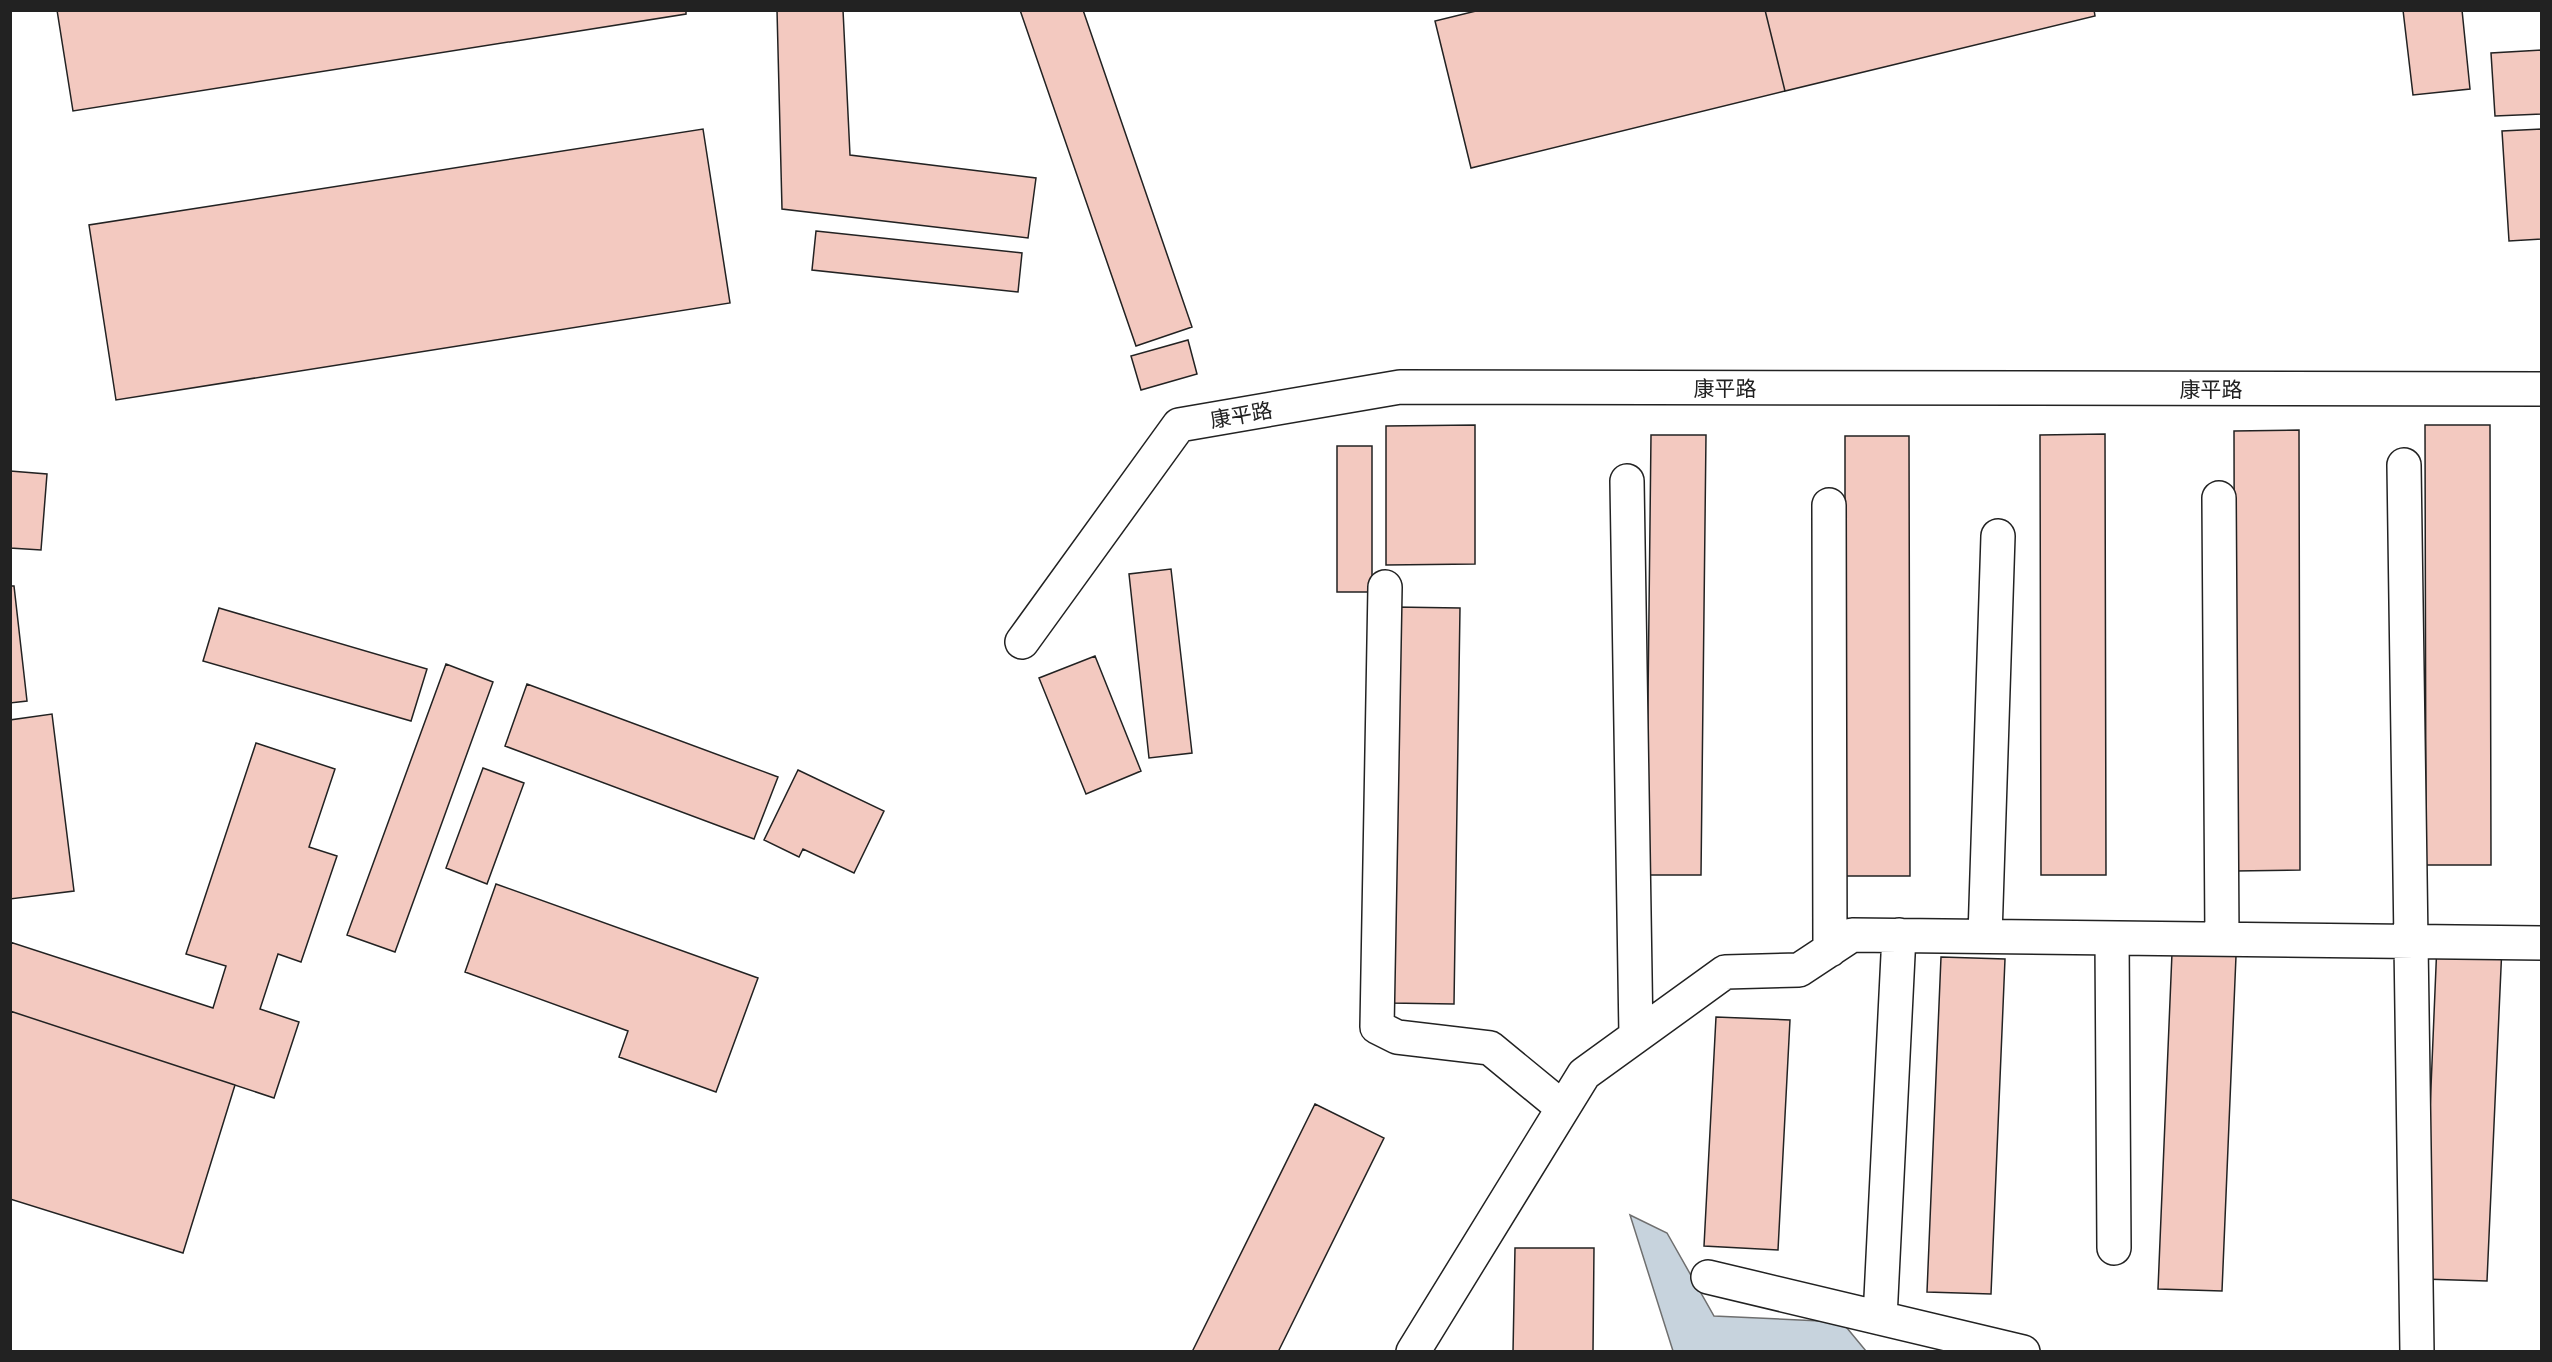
<svg xmlns="http://www.w3.org/2000/svg" width="2552" height="1362" font-family="Barlow,'Noto Sans SC',sans-serif">
	<style>
		.water { fill: #c7d3dd; stroke: #6f6f6f; stroke-width: 1.5 }
		.building { fill: #f3c9c0; stroke: #222; stroke-width: 1.5 }
		.lines { fill: none; stroke-linecap: round; stroke-linejoin: round }
		.street-casing { stroke: #222; stroke-width: 36 }
		.street { stroke: #fff; stroke-width: 33 }
		.labels { text-anchor: middle; dominant-baseline: central; stroke-width: 4.5; stroke-linejoin: round; paint-order: stroke }
		.street-label { font-size: 21px; fill: #222; stroke: #fff }
	</style>
	<rect width="100%" height="100%" fill="#fff"/>
	<path class="water" d="M1630,1215l37,18 47,83 128,6 24,29h-193z"/>
	<path class="building" d="M57,10h629v4l-613,97z
		M777,10h66l7,145 186,23 -8,60 -246,-29z
		M1020,10h63l109,317 -56,19z
		M1480,10h285l20,81 -314,77 -36,-147z
		M1765,10h329l1,6 -310,75z
		M2403,10h59l8,79 -57,6z
		M2542,50v64l-47,2 -4,-63z
		M703,129l27,174 -614,97 -27,-175z
		M2542,129v110l-33,2 -7,-110z
		M816,231l206,22 -4,39 -206,-22z
		M1188,340l9,34 -56,16 -10,-34z
		M1475,425v139l-89,1v-139z
		M2425,425h65l1,440h-65z
		M2299,430l1,440 -65,1 -1,-440z
		M2105,434l1,441h-65l-1,-440z
		M1651,435h55l-5,440h-55z
		M1845,436h64l1,440h-65z
		M1337,446h35v146h-35z
		M10,471l37,3 -6,76 -31,-2z
		M1171,569l21,184 -43,5 -20,-184z
		M10,586h4l13,115 -17,2z
		M1394,607l66,1 -6,396 -65,-1z
		M219,608l208,61 -16,52 -208,-60z
		M1095,656l46,115 -55,23 -47,-116z
		M446,664l47,18 -98,270 -48,-17z
		M527,684l251,93 -24,62 -249,-93z
		M52,714l22,177 -64,8v-179z
		M256,743l79,26 -26,78 28,9 -36,106 -23,-8 -18,55 39,13 -25,76 -264,-87v-69l203,66 13,-42 -40,-12z
		M483,768l41,15 -37,101 -41,-16z
		M798,770l86,41 -30,62 -51,-24 -4,8 -35,-17z
		M496,884l262,94 -42,114 -97,-35 9,-26 -163,-59z
		M2437,943l65,3 -15,335 -64,-2z
		M2172,953l64,3 -14,335 -64,-2z
		M1941,957l64,2 -14,335 -64,-2z
		M10,1011l225,74 -52,168 -173,-54z
		M1716,1017l74,3 -12,230 -74,-4z
		M1315,1104l69,34 -106,214h-86z
		M1515,1248h79l-1,104h-80z"/>
	<g class="lines">
		<g class="street-casing">
			<path id="street" d="M2404,465l13,887
				M1627,481l9,555
				M2219,498l3,441
				M1829,505l1,445
				M1385,587l-8,440 20,10 93,11 73,60
				M1022,642l157,-217 221,-38 1142,2
				M1985,936l13,-400
				M2112,938l2,310
				M1708,1277l315,75
				M1880,1318l19,-383
				M1413,1352l171,-278 141,-102 74,-2 53,-35 690,8"/>
		</g>
		<use href="#street" class="street"/>
	</g>
	<g class="labels">
		<g class="street-label">
			<text x="1725" y="387">康平路</text>
			<text x="2211" y="388">康平路</text>
			<text transform="translate(1241 414) rotate(-10)">康平路</text>
		</g>
	</g>
	<rect width="2552" height="1362" fill="none" stroke="#222222" stroke-width="24"/>
</svg>
